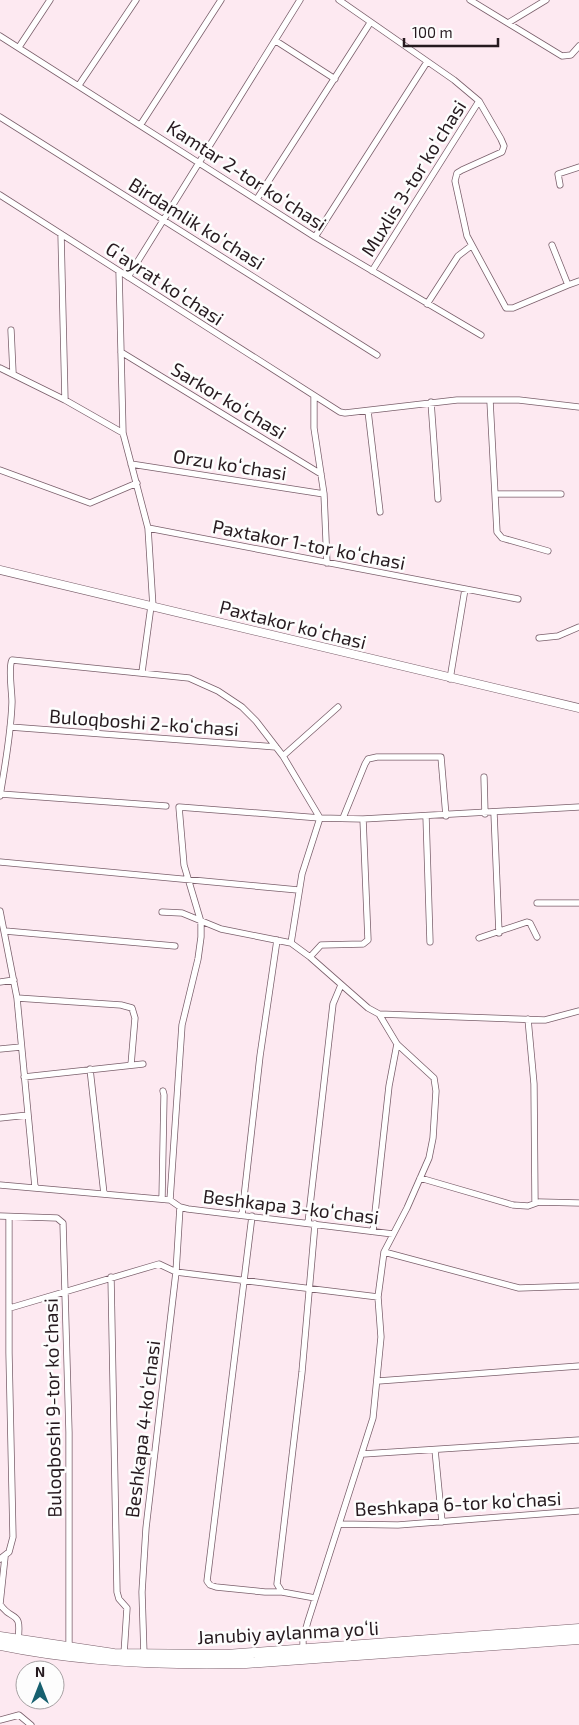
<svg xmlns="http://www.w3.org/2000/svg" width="579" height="1725" font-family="'Exo 2',sans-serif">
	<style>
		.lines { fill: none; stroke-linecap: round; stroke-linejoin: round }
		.street-casing { stroke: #7a5f6b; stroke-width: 7 }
		.secondary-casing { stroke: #7a5f6b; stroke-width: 9 }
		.highway-casing { stroke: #7a5f6b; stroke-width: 11 }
		.street { stroke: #fff; stroke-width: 5.5 }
		.secondary { stroke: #fff; stroke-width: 8 }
		.highway { stroke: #fff; stroke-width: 10 }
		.labels { text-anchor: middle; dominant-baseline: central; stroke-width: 5; stroke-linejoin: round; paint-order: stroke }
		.street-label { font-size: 19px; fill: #261a1f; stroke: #fdfdfd }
	</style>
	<rect width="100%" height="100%" fill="#fde9f1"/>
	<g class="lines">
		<g class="street-casing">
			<path id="street" d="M339,0l115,80 25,21 22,38 3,7 -2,6 -40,18 -5,3 -2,8 12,55 39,72h7l55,-23 -16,-40
				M470,0l92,56 9,-1 8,-9
				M508,23l38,-23
				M0,36l315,201 166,98
				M276,41l59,38
				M19,47l31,-47
				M79,85l57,-85
				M0,117l377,238
				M141,124l80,-124
				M560,185l-2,-11 21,-7
				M0,195l340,217 5,1 112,-13h62l60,7
				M257,199l113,-176
				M61,234l4,166
				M315,237l112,-175
				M119,271l4,162 25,95 5,79
				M372,271l107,-170
				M128,277l172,-277
				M568,285l11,-4
				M427,304l31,-48 13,-10
				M11,330l2,43
				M121,352l200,122
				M0,368l65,32 58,33
				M314,396v32l10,66 3,69
				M490,401l7,131 5,6 46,13
				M431,402l7,97
				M368,411l12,101
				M131,464l193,30
				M0,470l90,33 47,-20
				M495,494h66
				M148,528l370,71
				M539,638l19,-2 21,-9
				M142,672l9,-66
				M450,679l15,-90
				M10,727l266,20
				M283,756l55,-49
				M484,777l1,37
				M0,794l166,12
				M0,796c5,-31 11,-62 12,-94 0,-10 -4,-35 0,-42l177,18 29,13 24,16 14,14 27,35 37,62 -18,56 -11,69
				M494,813l5,120
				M426,816l4,126
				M343,818l22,-54 3,-5 9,-2h64l5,59
				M0,862l298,28
				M537,903h42
				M0,911l17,87 18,189
				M162,912l20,1 39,16 70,14 19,14 58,51 11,6 18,30 37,34 2,13 -3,47 -4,20 -22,50 -23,44 -6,45 3,40 -8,81 -65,203 -5,18v11
				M5,931l170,15
				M479,938l48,-16 3,1 7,14
				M310,957l11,-12 42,-1 5,-4 -5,-121
				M0,982l14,-2
				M17,998l104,7 11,3 3,10 -4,47
				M379,1014l166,6 34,-9
				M528,1019l6,65 1,118
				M0,1049l21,-2
				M90,1069l14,125
				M24,1077l119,-13
				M0,1118l28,-3
				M420,1178l93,27 15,1 11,-4 40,1
				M0,1185l170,15 10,7 8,2 205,25
				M162,1199l2,-104 -1,-4
				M170,1200l12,-175 16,-66 3,-22v-15l-17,-57 -5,-58 141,11 43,1 216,-12
				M242,1215l18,-159 17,-116
				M0,1216l57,2 6,5 6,209v216
				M252,1216l-45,365 3,4 6,2 49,5h17
				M308,1223l25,-219 8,-19
				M373,1231l16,-145 8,-42
				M384,1252l135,36 60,-2
				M111,1277l6,315 2,7 8,9 -3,46
				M10,1308l149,-44 17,8 202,25
				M378,1381l201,-15
				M435,1450l7,72
				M363,1454l216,-14
				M339,1524l59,1 181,-14
				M5,1557l-5,47c12,19 22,4 18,36
				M0,1559l9,-7 4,-15 -4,-184v-136
				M315,1598l-33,-6 -5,-8 25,-212 13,-148
				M144,1655l-2,-63 4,-64 30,-256 4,-65
				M0,1720l19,-5 12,10"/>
		</g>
		<g class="secondary-casing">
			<path id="secondary" d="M0,570l579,138"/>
		</g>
		<g class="highway-casing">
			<path id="highway" d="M0,1637l114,17 112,1 353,-26
				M0,1645c81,17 164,20 246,18l333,-24"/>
		</g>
		<use href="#street" class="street"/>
		<use href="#secondary" class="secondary"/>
		<use href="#highway" class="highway"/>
	</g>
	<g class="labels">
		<g class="street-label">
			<text transform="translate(247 175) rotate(33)">Kamtar 2-tor koʻchasi</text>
			<text transform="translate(413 178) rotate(-58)">Muxlis 3-tor koʻchasi</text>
			<text transform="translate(197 223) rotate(32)">Birdamlik koʻchasi</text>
			<text transform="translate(165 283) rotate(33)">Gʻayrat koʻchasi</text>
			<text transform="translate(229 400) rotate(31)">Sarkor koʻchasi</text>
			<text transform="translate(230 464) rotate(9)">Orzu koʻchasi</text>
			<text transform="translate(309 544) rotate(11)">Paxtakor 1-tor koʻchasi</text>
			<text transform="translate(293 624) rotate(14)">Paxtakor koʻchasi</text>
			<text transform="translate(144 722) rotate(4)">Buloqboshi 2-koʻchasi</text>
			<text transform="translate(291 1206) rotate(7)">Beshkapa 3-koʻchasi</text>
			<text transform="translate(52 1408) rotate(-91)">Buloqboshi 9-tor koʻchasi</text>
			<text transform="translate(142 1429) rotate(-83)">Beshkapa 4-koʻchasi</text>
			<text transform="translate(458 1503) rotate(-3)">Beshkapa 6-tor koʻchasi</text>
			<text transform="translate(288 1632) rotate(-3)">Janubiy aylanma yoʻli</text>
		</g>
	</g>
	<g transform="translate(40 1685)"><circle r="24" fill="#fdfdfd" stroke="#a7a2a4"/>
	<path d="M0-4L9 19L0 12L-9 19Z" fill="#17606f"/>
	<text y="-8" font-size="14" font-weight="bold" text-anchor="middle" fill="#261a1f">N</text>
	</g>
	<path d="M404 38v8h94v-8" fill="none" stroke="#261a1f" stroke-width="2.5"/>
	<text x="412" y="38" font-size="15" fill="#261a1f" stroke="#fdfdfd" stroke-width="4" paint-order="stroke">100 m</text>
</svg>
